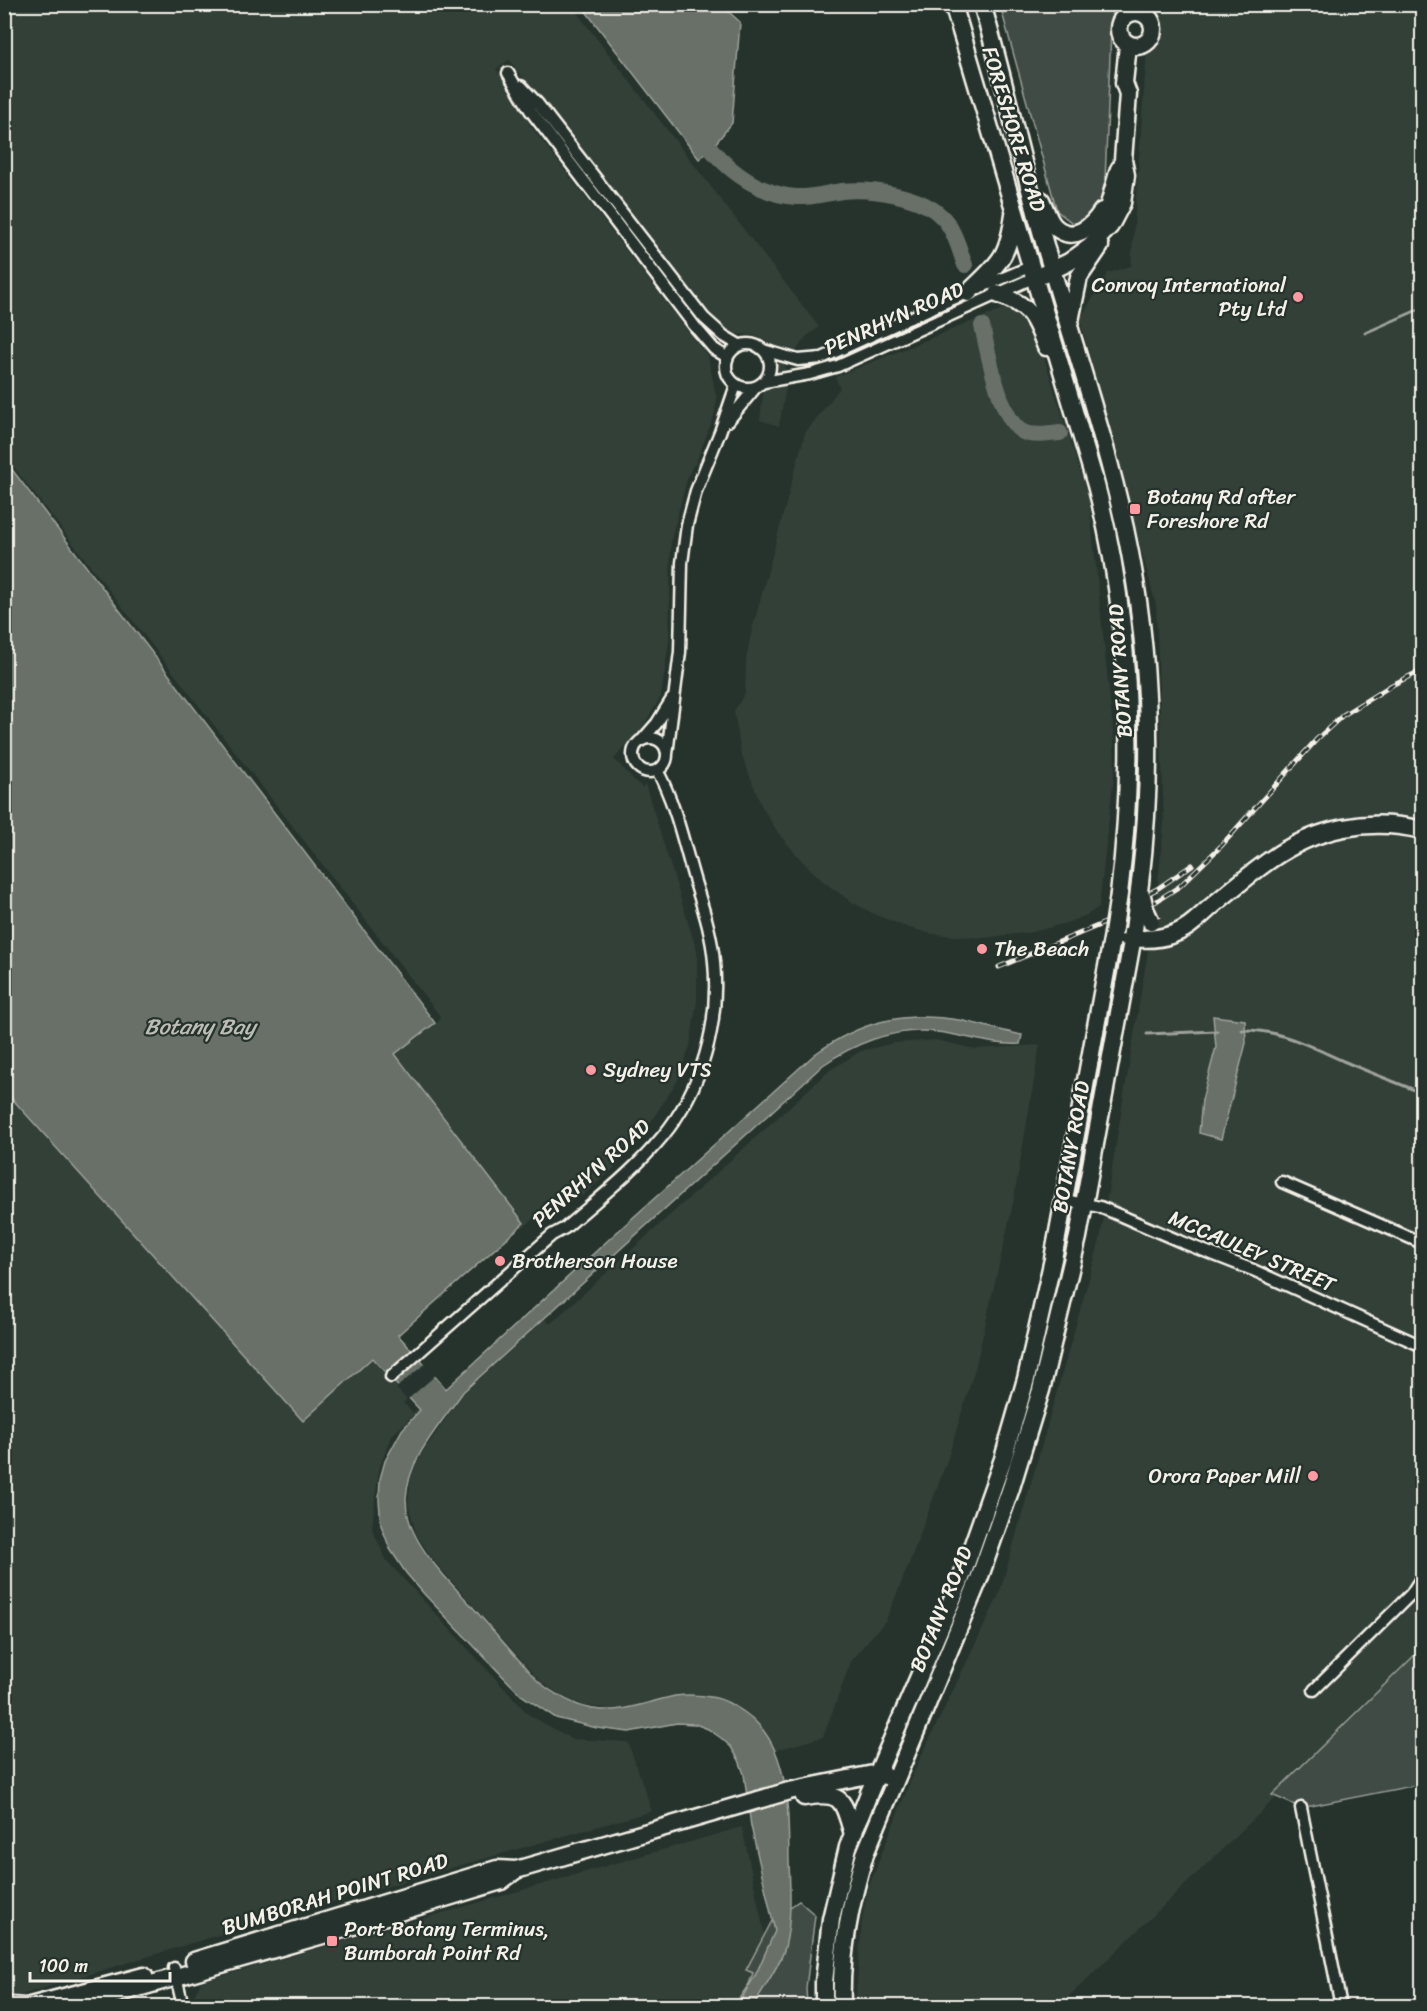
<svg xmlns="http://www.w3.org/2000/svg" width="1427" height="2011" font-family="Sriracha,sans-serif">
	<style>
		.built { fill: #333f39 }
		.green { fill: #414b45; stroke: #9a9e96; stroke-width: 1.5 }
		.water { fill: #676f68; stroke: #9fa39b; stroke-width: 1.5 }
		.pier { fill: #26332d }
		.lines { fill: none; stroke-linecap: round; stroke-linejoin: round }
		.stream { stroke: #9fa39b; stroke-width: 3 }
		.river { stroke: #676f68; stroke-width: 16 }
		.minor-casing { stroke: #f4f1e8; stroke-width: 15 }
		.tertiary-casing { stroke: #f4f1e8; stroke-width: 18 }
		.primary-casing { stroke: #f4f1e8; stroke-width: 21 }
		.minor { stroke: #26332d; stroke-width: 10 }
		.tertiary { stroke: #26332d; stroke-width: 14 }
		.primary { stroke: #26332d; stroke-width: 16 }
		.rail-casing { stroke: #f4f1e8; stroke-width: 5 }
		.rail { stroke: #26332d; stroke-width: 3; stroke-dasharray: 9; stroke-linecap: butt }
		.primary-bridge-casing { stroke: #f4f1e8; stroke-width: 21; stroke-linecap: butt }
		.primary-bridge { stroke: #26332d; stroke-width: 16 }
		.poi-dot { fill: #ff9aa2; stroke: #26332d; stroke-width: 2 }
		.labels { text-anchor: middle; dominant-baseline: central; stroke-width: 4.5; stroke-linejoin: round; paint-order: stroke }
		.street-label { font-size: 21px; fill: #f4f1e8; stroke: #26332d }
		.poi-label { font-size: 21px; fill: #f4f1e8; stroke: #26332d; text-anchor: start }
		.water-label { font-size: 22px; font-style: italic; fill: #bcbdb5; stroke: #26332d }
	</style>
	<rect width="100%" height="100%" fill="#26332d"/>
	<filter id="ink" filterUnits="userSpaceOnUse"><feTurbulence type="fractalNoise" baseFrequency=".0167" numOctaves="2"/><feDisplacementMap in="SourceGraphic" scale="12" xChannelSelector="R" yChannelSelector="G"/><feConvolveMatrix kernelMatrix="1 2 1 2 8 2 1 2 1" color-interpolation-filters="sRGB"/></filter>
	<g filter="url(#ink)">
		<path class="built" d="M5,5h566l248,322 -13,10 -12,17 -10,-3 2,37 -7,38 -19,-6 9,-78 -17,-7 -16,-1 -28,-17 -199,-257 -13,9 38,50 -5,5 179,233 9,43 -3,16 -19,49h-2l-6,14 -16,61 -2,101 -8,56 -20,32 -27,30 28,29 3,-4 52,167v50l-7,45 -12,34 -30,46 -17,19 -18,14 5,6 -36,31 -5,-6 -7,5 -17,17 -5,-6 -24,21 -131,-172 46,-34 1,-5 -435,-560z
			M1148,5h274v1643l-30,29 -9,18 -324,311h-204l7,-86 5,-29 48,-122 84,-174 101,-355 56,-338 8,-79 -8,-218 -76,-286 28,-46 23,-7 16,-217 13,-8 -1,-26z
			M1005,308l11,1 20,23 53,168 25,239 1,27 -16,141 -12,8 -21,8 -33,9 -50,6 -51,-4 -26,-7 -30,-12 -26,-14 -26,-19 -22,-21 -24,-28 -17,-28 -20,-52 -7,-42 11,-18 1,-32 4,-23 55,-205 35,-45 -5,-11z
			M936,1040l39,9 65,-4 -27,159 -37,161 -28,93 -39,106 -23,56 -34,39 -29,78 -47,13 -10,-17 -13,-15 -24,-16 -31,-8 -22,1 -37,11 -25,3 -29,-3 -24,-10 -23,-17 -103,-117 -18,-26 -9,-32 3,-28 11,-23 41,-59 82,-75 5,5 280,-254 31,-19 33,-8z
			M4,1091l299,330 69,-64 37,41 -6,5 10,10 5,-4 1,1 -28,26 -12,33 -4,30 -3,30 15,32 142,154 43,24 56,3 24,69 -404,115 -233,71 -10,-12z
			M742,1827l31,148 -18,31h-560l-2,-8 8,-16z"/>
		<path class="green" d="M1000,5h112l-7,176 -3,12 5,3 -2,7 -27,26 -8,-4 1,-3 -14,-11z
			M1422,1648v136l-121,24 -29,-13z
			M799,1901l16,14 -9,73 1,18h-73l15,-22 4,-11 -7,-3 27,-51z"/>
		<path class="water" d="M581,5h140l19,17 -8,101 -21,26 -12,10z
			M4,459l431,564 -40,31 129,169 -126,112 48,54 171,-157 198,-178c46,-33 88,-43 144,-34 21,4 42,11 63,15l-2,9c-28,2 -55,-9 -83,-12 -42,-5 -80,10 -114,33l-360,327c-22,32 -55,66 -57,106 0,13 4,28 10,39 15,28 40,51 60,74 14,16 28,32 42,48 7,7 13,16 21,23 12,10 25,17 39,23 34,13 64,-2 97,-9 13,-2 28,-1 41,2 10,2 19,8 28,14 47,32 44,99 45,149 1,29 3,58 -4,86 -4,17 -23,43 -32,59h-16l19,-32 19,-43 -24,-105 -7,-52 -5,-14 -8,-13 -10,-9 -13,-9 -13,-5 -18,-1 -48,9 -32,-4 -41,-10 -35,-23 -96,-100 -19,-22 -16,-24 -9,-24 -2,-25 1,-21 5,-18 17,-31 18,-20 -48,-52 -69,63 -298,-330z
			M1213,1016l32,4 1,23 -25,96 -22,-6 3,-33 14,-53z"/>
		<path class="pier" d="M426,1363l10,12 -29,25 -11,-12z"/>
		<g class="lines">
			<path class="stream" d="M1365,333l57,-25
				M1242,1030c39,-1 71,18 106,33 25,11 50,20 74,30
				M1147,1034l70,-3"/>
			<path class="river" d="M711,149c21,25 52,46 85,48 16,1 31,-4 46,-6 28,-3 78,4 99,25 13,12 18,33 24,49
				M982,326c6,25 18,95 41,106 11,5 26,2 37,1"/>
			<g class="minor-casing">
				<path id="minor" d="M508,73l22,37 166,218 18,21 13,8
					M521,86l17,18 166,214 20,18 15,9
					M726 366a22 22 0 1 1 44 0a22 22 0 1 1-44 0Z
					M763,350l35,10 24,-2 112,-51 98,-41
					M764,382l46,-8 28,-8 197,-89
					M728,421l28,-34
					M633 755a17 17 0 1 1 34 0a17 17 0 1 1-34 0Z
					M643,739l14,-16 15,-24
					M667,754l13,-102 2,-89 5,-38 9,-34 24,-59 16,-47
					M1282,1182l140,61
					M1064,1200l36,7 12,5 72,31 69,27 169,76
					M391,1377l161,-142 13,-7c33,-29 69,-57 97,-91 40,-48 58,-113 52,-175 -2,-27 -11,-54 -19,-80 -11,-37 -19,-77 -38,-112
					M1314,1690l97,-96 11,-17
					M1301,1808l40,198
					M174,1968l9,38"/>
			</g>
			<g class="tertiary-casing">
				<path id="tertiary" d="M4,2004l28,2"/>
			</g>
			<g class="primary-casing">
				<path id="primary" d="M953,4l143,481c35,134 40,271 23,409
					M982,4c25,85 42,171 67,255 28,98 62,194 81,294 21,109 23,220 10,330
					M1119 29a17 17 0 1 1 34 0a17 17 0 1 1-34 0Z
					M1041,200c4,8 7,20 13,26 19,18 38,1 48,-15
					M1100,223l7,-11 12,-43
					M1042,275l27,-13 21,-15 20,-21 12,-23 4,-28 -3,-15 5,-66 -4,-11 4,-38
					M968,293c31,-30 40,-34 46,-79
					M997,294c32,11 37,21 49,53
					M1070,321l9,-44 21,-31
					M804,1797c40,-7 39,5 49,37
					M194,1961l303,-92 19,1
					M30,2006l114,-30
					M75,2006l255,-73 171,-52 15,-11 273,-79 89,-18 7,3
					M824,2006v-24l7,-63 17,-72 21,-54 91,-212 43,-122 23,-80 27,-120 60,-325c29,8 58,8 82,-13 6,-5 11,-10 17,-15 19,-16 38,-32 58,-46 45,-32 99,-43 152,-30
					M842,2006c-2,-51 8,-103 23,-152l114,-275 32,-91 30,-98 37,-153 56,-306"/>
			</g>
			<use href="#minor" class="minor"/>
			<use href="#tertiary" class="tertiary"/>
			<use href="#primary" class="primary"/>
			<g class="rail-casing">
				<path id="rail" d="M1117,909l40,-20 35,-24
					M999,967l156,-65 25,-16 41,-40 96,-107 26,-24 49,-30 30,-15"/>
			</g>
			<use href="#rail" class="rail"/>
			<g class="primary-bridge-casing">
				<path id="primary-bridge" d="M1142,896l3,13 6,13
					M1134,930l6,-47
					M1113,934l6,-40"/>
			</g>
			<use href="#primary-bridge" class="primary-bridge"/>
		</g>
	</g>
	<g class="poi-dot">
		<circle cx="1298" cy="297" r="6"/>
		<rect x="1129" y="503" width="12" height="12" rx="3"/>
		<circle cx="982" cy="949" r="6"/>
		<circle cx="591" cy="1070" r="6"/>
		<circle cx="500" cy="1261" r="6"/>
		<circle cx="1313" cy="1476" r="6"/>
		<rect x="326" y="1935" width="12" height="12" rx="3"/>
	</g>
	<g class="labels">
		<g class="street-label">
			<text transform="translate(1014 129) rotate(73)">FORESHORE ROAD</text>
			<text transform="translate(894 318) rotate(-24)">PENRHYN ROAD</text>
			<text transform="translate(1120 671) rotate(-94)">BOTANY ROAD</text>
			<text transform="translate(1071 1147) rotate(-80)">BOTANY ROAD</text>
			<text transform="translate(591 1173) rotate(-42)">PENRHYN ROAD</text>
			<text transform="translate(1252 1251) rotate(23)">MCCAULEY STREET</text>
			<text transform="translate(941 1609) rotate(-68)">BOTANY ROAD</text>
			<text transform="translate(335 1894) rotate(-17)">BUMBORAH POINT ROAD</text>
		</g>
		<g class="poi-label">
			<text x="1286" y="285" text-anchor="end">Convoy International<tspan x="1286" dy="24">Pty Ltd</tspan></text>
			<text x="1147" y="497">Botany Rd after<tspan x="1147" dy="24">Foreshore Rd</tspan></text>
			<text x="994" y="949">The Beach</text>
			<text x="603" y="1070">Sydney VTS</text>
			<text x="512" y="1261">Brotherson House</text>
			<text x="1301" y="1476" text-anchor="end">Orora Paper Mill</text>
			<text x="344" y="1929">Port Botany Terminus,<tspan x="344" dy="24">Bumborah Point Rd</tspan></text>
		</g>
		<g class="water-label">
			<text x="200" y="1026">Botany Bay</text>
		</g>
	</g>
	<rect width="1427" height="2011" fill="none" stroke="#26332d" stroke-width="24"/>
	<rect x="12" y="12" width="1403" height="1987" fill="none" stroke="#f4f1e8" stroke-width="2" filter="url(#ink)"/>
	<path d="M30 1972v9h140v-9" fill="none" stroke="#f4f1e8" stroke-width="3"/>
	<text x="39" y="1972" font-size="18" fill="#f4f1e8" stroke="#26332d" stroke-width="4.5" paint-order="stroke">100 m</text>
</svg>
